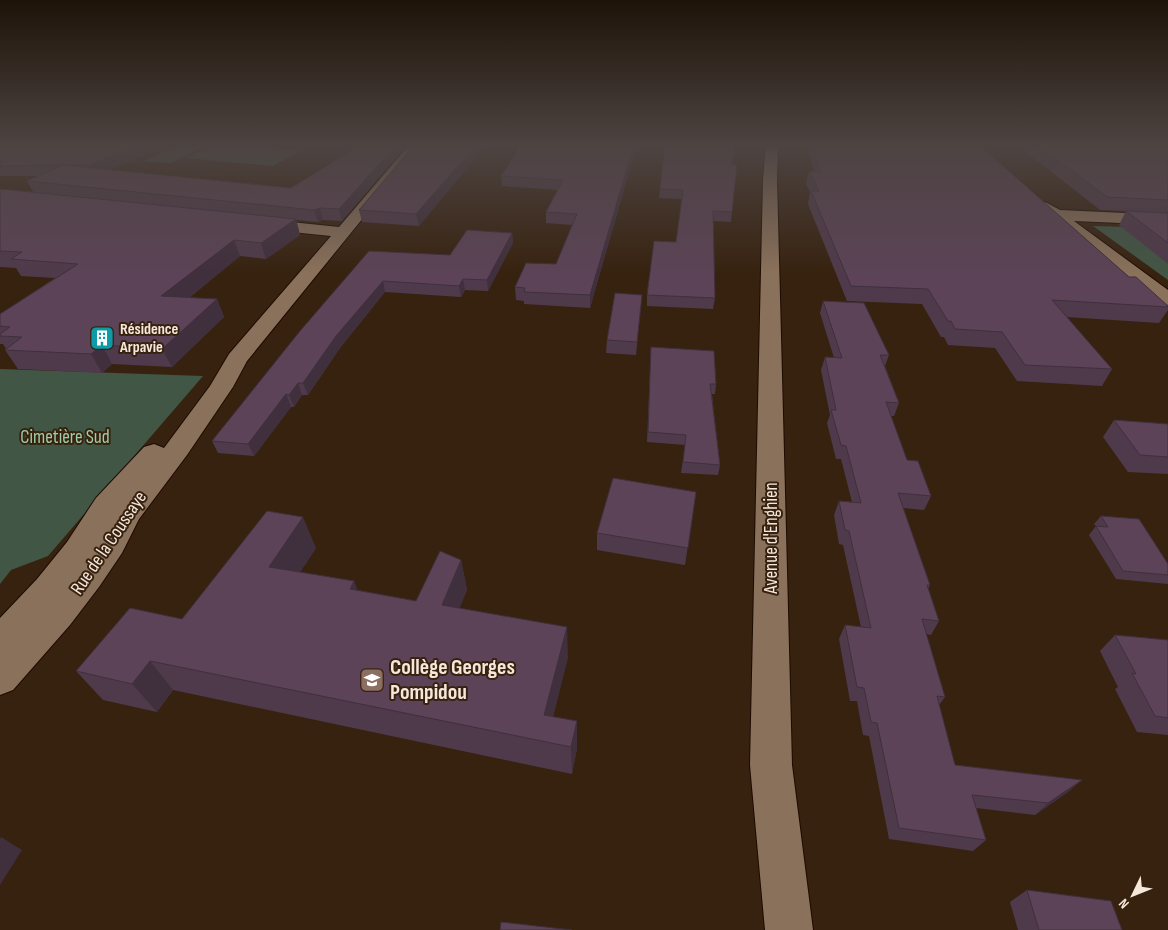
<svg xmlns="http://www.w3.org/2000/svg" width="1168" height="930" font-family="'Sofia Sans Condensed',sans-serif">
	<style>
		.green { fill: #425645 }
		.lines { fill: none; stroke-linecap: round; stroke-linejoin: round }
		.street-casing { stroke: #1e0b00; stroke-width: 2 }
		.secondary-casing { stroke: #1e0b00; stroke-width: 2 }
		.street { fill: #8a715b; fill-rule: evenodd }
		.secondary { fill: #8a715b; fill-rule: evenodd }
		.wall { fill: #4f3a4b }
		.shaded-wall { fill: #402f3d }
		.building { fill: #5c4357; stroke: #402f3d }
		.labels { text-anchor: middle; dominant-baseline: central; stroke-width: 4; stroke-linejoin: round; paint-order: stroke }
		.far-poi-label { font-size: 16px; font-weight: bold; fill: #f6e7db; stroke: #37220f; text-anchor: start }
		.park-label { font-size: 19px; fill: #9dcfa6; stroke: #37220f }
		.street-label { font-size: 19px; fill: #f6e7db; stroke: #37220f }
		.near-poi-label { font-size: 22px; font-weight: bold; fill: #f6e7db; stroke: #37220f; text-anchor: start }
	</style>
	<rect width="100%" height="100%" fill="#37220f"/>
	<path class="green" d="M180,144l29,1 -38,18 -27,-2z
		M216,144l86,6 -29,16 -87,-8z
		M1093,226l75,2v52z
		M0,369l203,7 -155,180 -37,14 -11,14z"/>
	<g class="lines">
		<g class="street-casing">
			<path id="street" d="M410,144h13l-176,217 -14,26 -46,68 -48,64 -17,34 -23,34 -29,38 -57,65 -13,5v-77l37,-39 30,-37 29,-44 48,-51 10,-3 10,4 46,-62 19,-32 102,-118 -69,-7 -6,-2 -2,-3 2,-3 6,-2 77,8z
				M1045,202l15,8 108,5v10l-94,-4 94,69v15l-7,-2 -122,-93 -2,-3 2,-3z"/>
		</g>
		<g class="secondary-casing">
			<path id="secondary" d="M766,144h12l-1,36 15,585 21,165h-48l-15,-165 13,-585z"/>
		</g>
		<use href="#street" class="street"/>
		<use href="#secondary" class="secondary"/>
	</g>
	<path class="wall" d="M0,144h171l-62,26 182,18 71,-44h45l-65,77 -19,-1 -5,2 -22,-2 4,15 -34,24 -26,-3 -51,42 28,1 7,18 -52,50 -60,-3 -10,9 -84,-4 -13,-19 1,-1 -3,-5h-3v-30l55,-36 -34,-2 -5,-8 -16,-1v-78l33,3 -6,-11 11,-5h-38z
		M415,144h72l-68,82 -57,-4 -3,-12z
		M522,144h115l-47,164 -66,-4v-3l-8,-1 -1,-13 41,-23 16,-39 -26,-2v-11l12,-22 -56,-4 -1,-10z
		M806,144h172l151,133 39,29v4l-9,13 -93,-6 46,52 -10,17 -85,-5 -22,-33 -47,-3 -4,-8h-3l-19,-33 -75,-3 -39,-97 2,-12 -4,-8 3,-13h5z
		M1016,144h152v120l-49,-39 7,-14 -26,-1z
		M732,164v48l-1,10 -18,-1 2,77 -2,11 -66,-3v-11l29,-53 6,-43 -23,-1 1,-9z
		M512,233l1,10 -25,48 -23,-1 -4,7 -76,-5 -45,56 -32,47h-6l-8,12h-3l-37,49 -36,-3 -6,-12 157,-190 81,4z
		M642,295l-6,60 -30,-2 1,-13z
		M823,301l66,54 -4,11 14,37 -5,13h-3l16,44 24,36 -7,14 -21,-2 27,77 -2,4 11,32 -8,14 -5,-1 19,63 -6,8 16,60 127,15 -14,12 -33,23 -59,-7 10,32 -13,11 -84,-12 -20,-103 -6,-1 -6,-34h-7l-11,-62 6,-14 16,2 -18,-82 -4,-1 -5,-29 5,-14 13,1 -11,-43h-5l-9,-36 3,-8 -9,-45 4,-13 9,1 -14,-45z
		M651,347l65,37 -1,10h-3l8,71 -2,10 -37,-2 4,-28 -38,-3z
		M1114,420l54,4v50l-40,-2 -25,-35z
		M696,492l-11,73 -88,-15v-17z
		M1101,516l67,48v20l-52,-5 -27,-44 7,-9 -2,-2z
		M316,548l-16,24 54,9 3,9 59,11 45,-41 6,30 -8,18 109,49 -15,59 24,32 -5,26 -399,-84 -16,22 -54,-12 -27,-29 106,-52z
		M1115,635l53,5v95l-31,-3 -22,-43 3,-2 -18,-36z
		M1027,890l95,40h-104l-8,-28z"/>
	<path class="shaded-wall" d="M143,144h28l-77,32 -5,-11z
		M397,144h10l-65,77 -3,-12z
		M477,144h10l-68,82 -3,-12z
		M634,144h3l-47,164v-13z
		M320,208l3,12 -5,2 -4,-12z
		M296,219l4,16 -34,24 -5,-16z
		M512,233l1,10 -25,48 -1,-11z
		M234,240l6,16 -71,58 -8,-18z
		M463,279l2,11 -4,7 -2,-11z
		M383,281l2,11 -45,56 -32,47 -5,-12 33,-47z
		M217,299l7,18 -52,50 -10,-18z
		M102,345l10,19 -10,9 -11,-19z
		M298,383l4,12 -8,12 -5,-12z
		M286,394l5,13 -37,49 -6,-12z
		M303,517l13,31 -32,49 -15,-30z
		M461,560l6,30 -18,45 -7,-30z
		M354,581l11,30 -15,-22z
		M567,627l1,30 -21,85 -3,-27z
		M150,661l23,29 -16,22 -25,-28z
		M577,721v27l-5,26 -1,-27z
		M1082,780l-14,12 -33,23 13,-12z
		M1,837l21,13 -22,35v-46z"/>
	<path class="building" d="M0,144h143l-54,21h-28l-61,1z
		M362,144h35l-58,65 -19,-1 -6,2 -287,-29 36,-16 228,23z
		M415,144h62l-61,70 -57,-4z
		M522,144h112l-44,151 -66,-3 1,-4 -10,-1 11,-24 30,1 21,-50 -31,-2 17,-32 -62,-4z
		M665,144h70l-3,20 5,1 -5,47 -19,-1 2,87 -68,-3 7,-54 22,1 7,-52 -23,-1z
		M812,144h166l151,133h7l32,29v1l-116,-7 60,69 -87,-4 -23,-33 -47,-3 -4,-8h-3l-20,-32 -77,-3 -40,-95h8l-10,-20 11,1z
		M1036,144h132v56l-61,-3z
		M0,189h1l295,30 -35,24 -27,-3 -73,56 56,3 -55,50 -60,-4 -11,9 -86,-4 17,-13 -22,-1v-2l10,-7 -10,-1v-12l78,-50 -67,-5 11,-7 -22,-1z
		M1126,211l42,2v30z
		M467,230l45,3 -25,47 -24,-1 -4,7 -76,-5 -47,55 -33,47h-5l-9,12 -3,-1 -38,50 -36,-3 88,-110 69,-80 81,4z
		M615,293l27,2 -5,47 -30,-2z
		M823,301l41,2 25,52h-9l19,48 -13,-1 21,58 11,1 13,35 -33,-3 32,92h-3l12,36 -17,-2 23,78 -8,-1 18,69 127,15 -34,23 -76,-8 14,45 -87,-12 -22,-105 -6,-1 -7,-34 -7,-1 -12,-62 26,3 -22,-97 -4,-1 -6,-29 22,2 -15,-57 -5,-1 -10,-35h5l-11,-53 17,1z
		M651,347l63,4 2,33h-6l10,81 -37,-3 3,-27 -38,-3z
		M1114,420l54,4v33l-28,-2z
		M613,478l83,14 -8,56 -91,-15z
		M267,511l36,6 -34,50 85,14 -4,8 66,12 24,-50 21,9 -19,45 125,22 -23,88 33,6 -6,26 -421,-86 -18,23 -56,-13 54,-63 52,11z
		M1101,516l38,3 29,45v11l-45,-4 -27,-45 12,1z
		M1115,635l53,5v78l-13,-2 -23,-43 4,1z
		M1027,890l84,11 11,29h-83z
		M501,922l71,8h-72z"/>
	<linearGradient id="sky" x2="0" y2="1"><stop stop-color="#1e1308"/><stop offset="0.53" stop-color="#4d4442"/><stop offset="1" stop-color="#4d4442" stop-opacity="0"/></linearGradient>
	<rect width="1168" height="274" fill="url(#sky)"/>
	<defs>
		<g id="building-square" transform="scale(1.25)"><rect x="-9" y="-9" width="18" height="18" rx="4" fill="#0f9aa8" stroke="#37220f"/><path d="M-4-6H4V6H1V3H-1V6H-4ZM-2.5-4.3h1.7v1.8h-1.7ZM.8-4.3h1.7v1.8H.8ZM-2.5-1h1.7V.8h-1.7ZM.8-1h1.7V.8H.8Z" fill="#fff"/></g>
		<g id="school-square" transform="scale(1.25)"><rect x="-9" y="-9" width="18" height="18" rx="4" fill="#8d6e63" stroke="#37220f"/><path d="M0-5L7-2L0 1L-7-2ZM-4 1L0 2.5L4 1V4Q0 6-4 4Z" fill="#fff"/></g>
	</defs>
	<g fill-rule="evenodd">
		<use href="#building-square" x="102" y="338"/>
		<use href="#school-square" x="372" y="680"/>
	</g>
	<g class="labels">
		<g class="far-poi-label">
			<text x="120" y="329">Résidence<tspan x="120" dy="18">Arpavie</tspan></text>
		</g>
		<g class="park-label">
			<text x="65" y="437">Cimetière Sud</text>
		</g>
		<g class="street-label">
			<text transform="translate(771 538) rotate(-90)">Avenue d'Enghien</text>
			<text transform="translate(109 543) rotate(-56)">Rue de la Coussaye</text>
		</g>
		<g class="near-poi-label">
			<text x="390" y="667">Collège Georges<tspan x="390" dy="25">Pompidou</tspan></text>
		</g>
	</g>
	<g transform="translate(1133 895) rotate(227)" stroke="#37220f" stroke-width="4" paint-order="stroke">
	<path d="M0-4L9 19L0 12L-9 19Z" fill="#f6e7db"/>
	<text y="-8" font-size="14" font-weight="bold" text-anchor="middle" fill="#f6e7db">N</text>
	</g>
</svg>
